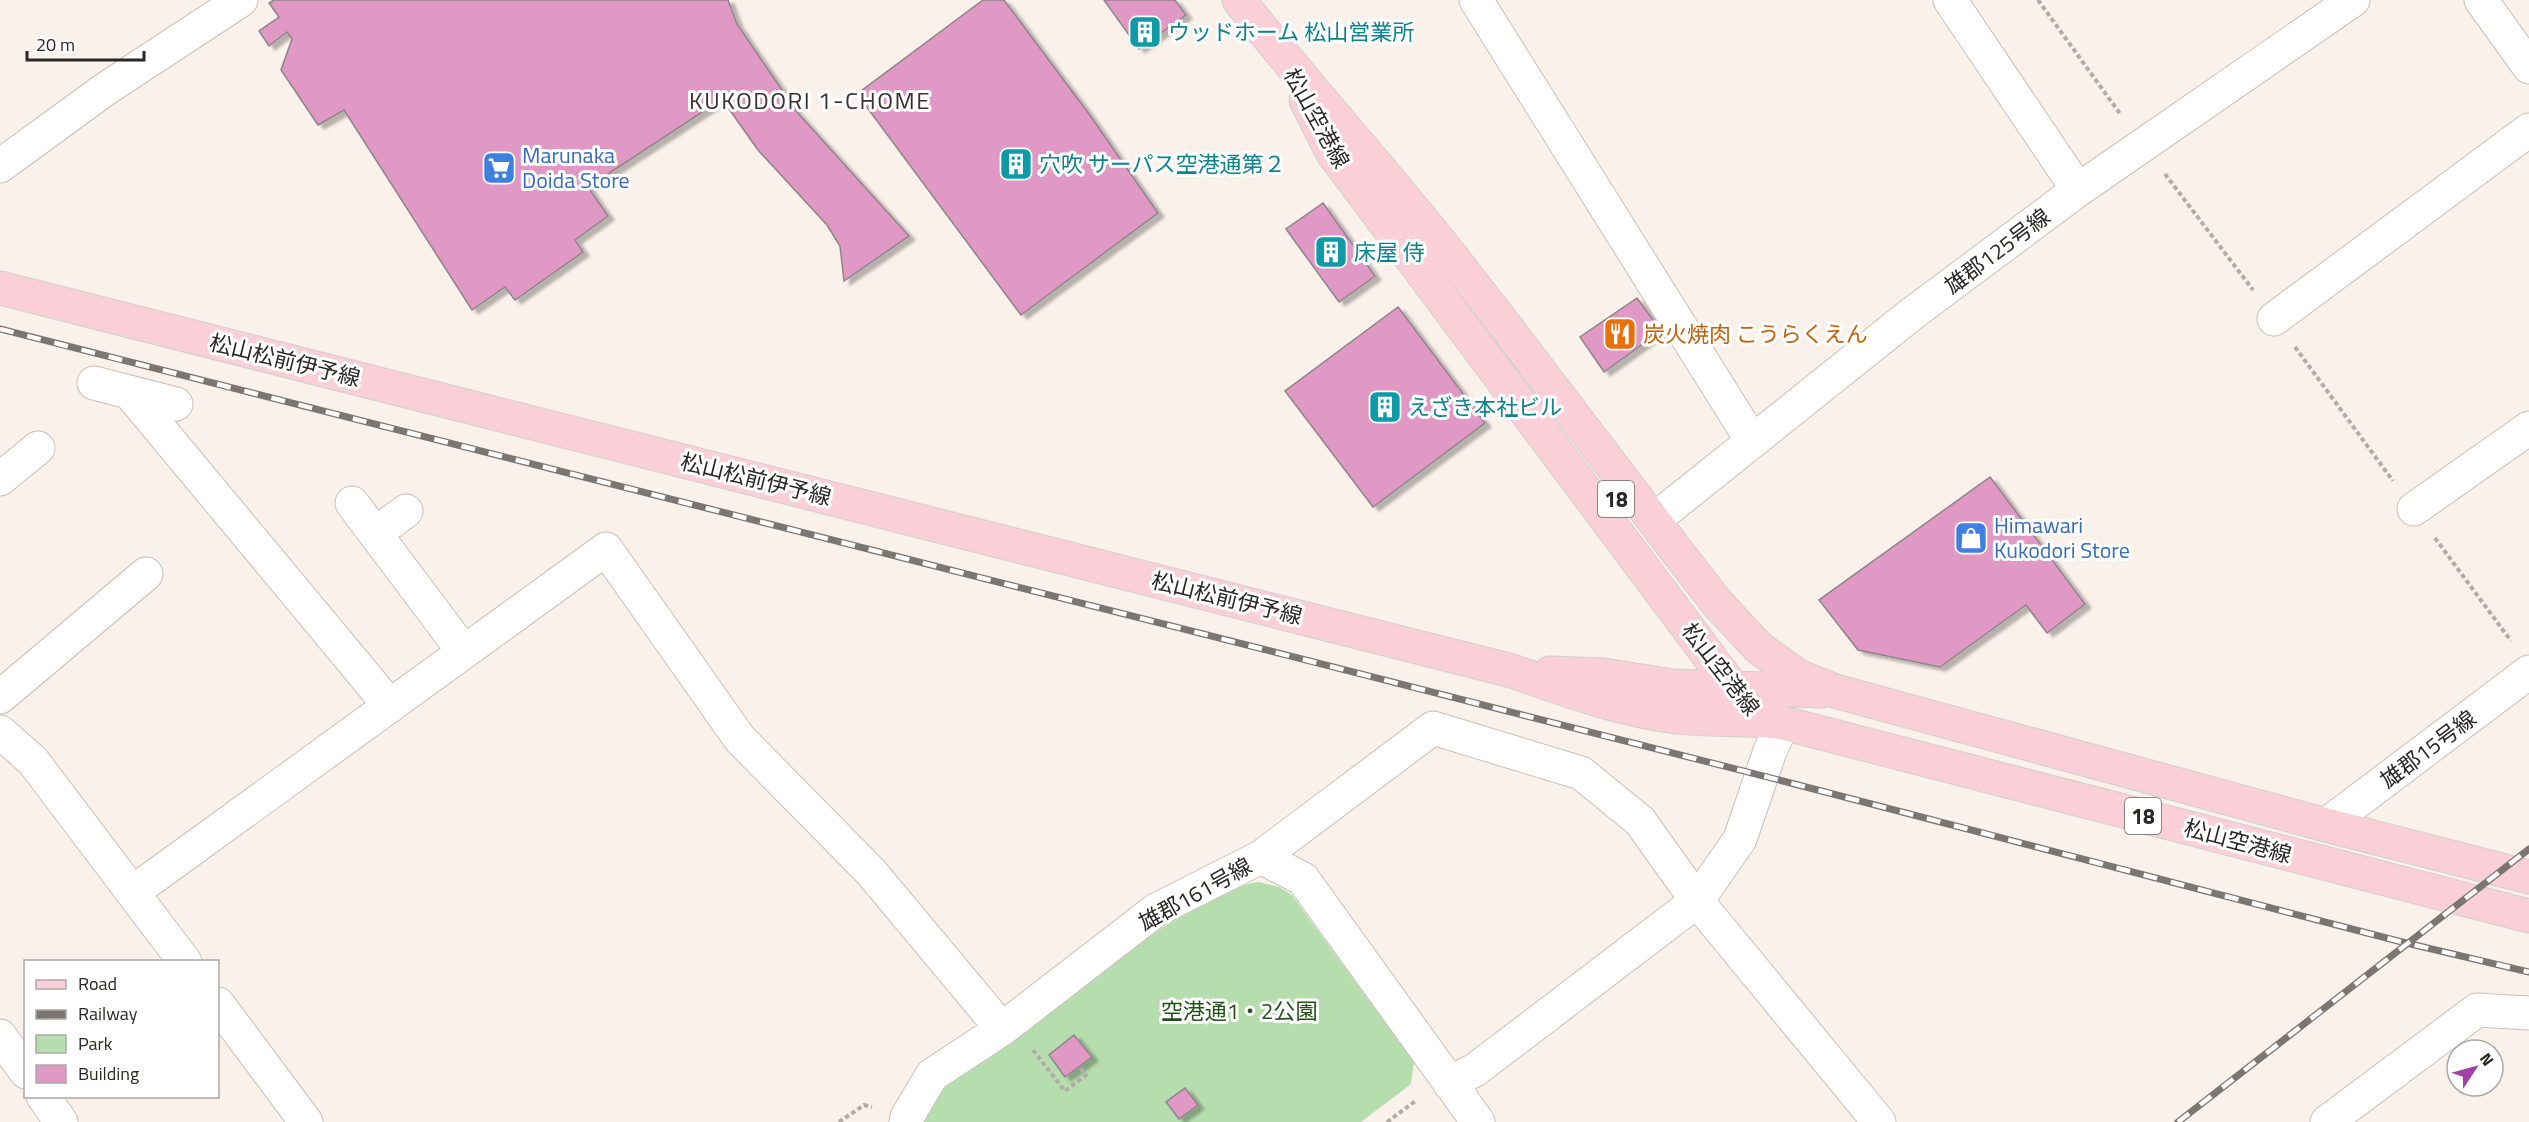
<svg xmlns="http://www.w3.org/2000/svg" width="2529" height="1122" font-family="'Titillium Web','Noto Sans JP',sans-serif">
	<style>
		.green { fill: #b6ddae }
		.building { fill: #e098c5; stroke: #8e8489; stroke-width: 1.5; filter: url(#shadow) }
		.lines { fill: none; stroke-linecap: round; stroke-linejoin: round }
		.minor-casing { stroke: #c9c0b9; stroke-width: 35 }
		.major-casing { stroke: #d0cfcf; stroke-width: 35 }
		.path { stroke: #b3aca6; stroke-width: 4; stroke-dasharray: 4.5 3; stroke-linecap: butt }
		.minor { stroke: #fff; stroke-width: 33 }
		.major { stroke: #facfd8; stroke-width: 33 }
		.rail-casing { stroke: #7c7672; stroke-width: 7 }
		.rail { stroke: #fff; stroke-width: 4.5; stroke-dasharray: 14; stroke-linecap: butt }
		.labels { text-anchor: middle; dominant-baseline: central; stroke-width: 6; stroke-linejoin: round; paint-order: stroke }
		.shield { fill: #fff; stroke: #6a6866; stroke-width: 1.5 }
		.shield-label { font-size: 21px; font-weight: bold; fill: #2a2724 }
		.culture-label { font-size: 22px; fill: #0d838f; stroke: #fff; text-anchor: start }
		.street-label { font-size: 22px; fill: #2a2724; stroke: #fff }
		.shop-label { font-size: 22px; fill: #366cbe; stroke: #fff; text-anchor: start }
		.food-label { font-size: 22px; fill: #c56008; stroke: #fff; text-anchor: start }
		.park-label { font-size: 22px; fill: #205215; stroke: #fff }
		.neighbourhood-label { font-size: 24px; letter-spacing: 1.5px; fill: #3a322d; stroke: #fff }
	</style>
	<defs>
		<filter id="shadow"><feDropShadow dx="6" dy="4" stdDeviation="1.5" flood-color="#0004"/></filter>
	</defs>
	<rect width="100%" height="100%" fill="#faf1ea"/>
	<path class="green" d="M1259,882l20,5 13,8 122,167 -3,22 -50,38h-441l14,-26c41,-33 85,-63 128,-95 46,-34 142,-112 197,-119z"/>
	<path class="building" d="M274,0h454l9,24 60,88 112,124 -65,45 -4,-35 -13,-21 -69,-75 -36,-51 -134,88 20,29 -33,24 8,12 -68,48 -10,-13 -33,23 -128,-200 -26,15 -37,-55 11,-31 -5,-7 -18,14 -10,-15 20,-14 -10,-14z
		M983,0h21l85,114 69,99 -137,102 -164,-221z
		M1104,0h71l11,15 -47,34z
		M1323,203l52,73 -36,26 -53,-73z
		M1637,298l24,33 -57,41 -24,-35z
		M1398,307l87,116 -112,84 -88,-116z
		M1990,477l95,127 -38,29 -21,-28 -86,62 -82,-17 -39,-50z
		M1074,1035l18,22 -27,20 -16,-22z
		M1185,1088l13,17 -19,14 -13,-17z"/>
	<g class="lines">
		<g class="minor-casing">
			<path id="minor" d="M1476,0l275,439
				M1950,0l128,190
				M2481,0l48,67
				M0,166l104,-76 137,-90
				M2274,319l255,-189
				M94,383l82,21
				M129,392l261,314
				M0,479l38,-31
				M352,503l112,149
				M2414,509l115,-81
				M1654,520l259,-207 165,-123 275,-190
				M375,534l31,-23
				M0,697l146,-123
				M0,732l33,29 152,201
				M2326,825l203,-153
				M1261,857l172,-129 148,45 59,48 57,80 182,221
				M133,892l473,-343 134,190 131,133 131,157
				M218,1004l88,118
				M0,1036l26,36
				M1449,1083l26,-13 222,-169 43,-62 30,-88 13,-28
				M43,1096l18,26
				M906,1122l1,-5 25,-42 70,-46 154,-119 105,-53 42,22 175,243
				M2327,1122l150,-112 52,3"/>
		</g>
		<g class="major-casing">
			<path id="major" d="M1239,0c69,89 146,171 215,260 89,113 174,229 263,343l42,45 39,28 37,15 491,134 203,52
				M1306,100l26,52 424,567
				M0,288l1512,383c54,19 108,39 165,46 35,4 71,1 106,6l746,193
				M1550,673l53,2 70,11 148,5"/>
		</g>
		<path class="path" d="M2038,0l83,115
			M2165,174l88,116
			M2295,347l98,134
			M2435,538l76,103
			M1033,1050l32,41 21,-16 -7,-8
			M839,1122l25,-17 8,2
			M1387,1122l30,-22"/>
		<use href="#minor" class="minor"/>
		<use href="#major" class="major"/>
		<g class="rail-casing">
			<path id="rail" d="M0,329l1783,452 615,160 131,31
				M2178,1122l351,-273"/>
		</g>
		<use href="#rail" class="rail"/>
	</g>
	<defs>
		<g id="building-square" transform="scale(1.725)"><rect x="-9" y="-9" width="18" height="18" rx="4" fill="#0f9aa8" stroke="#fff"/><path d="M-4-6H4V6H1V3H-1V6H-4ZM-2.5-4.3h1.7v1.8h-1.7ZM.8-4.3h1.7v1.8H.8ZM-2.5-1h1.7V.8h-1.7ZM.8-1h1.7V.8H.8Z" fill="#fff"/></g>
		<g id="supermarket-square" transform="scale(1.725)"><rect x="-9" y="-9" width="18" height="18" rx="4" fill="#3f7fe0" stroke="#fff"/><path d="M-6-5.5h2.5l.6 2H6L4.5 2H-2.5L-4.4-4H-6ZM-1.5 3.2a1.3 1.3 0 1 0 .1 0ZM3 3.2a1.3 1.3 0 1 0 .1 0Z" fill="#fff"/></g>
		<g id="restaurant-square" transform="scale(1.725)"><rect x="-9" y="-9" width="18" height="18" rx="4" fill="#e8710a" stroke="#fff"/><path d="M-5-6h1v4h1v-4h1v4h1v-4h1v5L-1.5 .5V6h-2V.5L-5-1ZM5-6V6H3V1.5H1.5Q1.5-4 5-6Z" fill="#fff"/></g>
		<g id="shop-square" transform="scale(1.725)"><rect x="-9" y="-9" width="18" height="18" rx="4" fill="#3f7fe0" stroke="#fff"/><path d="M-5-2.5h2.3a2.7 3.5 0 0 1 5.4 0H5L5.5 6h-11ZM-1.5-2.5h3a1.5 2.3 0 0 0-3 0Z" fill="#fff"/></g>
	</defs>
	<g fill-rule="evenodd">
		<use href="#building-square" x="1145" y="32"/>
		<use href="#building-square" x="1016" y="164"/>
		<use href="#supermarket-square" x="499" y="168"/>
		<use href="#building-square" x="1331" y="252"/>
		<use href="#restaurant-square" x="1620" y="334"/>
		<use href="#building-square" x="1385" y="407"/>
		<use href="#shop-square" x="1971" y="538"/>
	</g>
	<g class="labels">
		<g class="shield">
			<rect x="1598" y="481" width="36" height="36" rx="4.5"/>
			<rect x="2125" y="798" width="36" height="36" rx="4.5"/>
		</g>
		<g class="shield-label">
			<text x="1616" y="499">18</text>
			<text x="2143" y="816">18</text>
		</g>
		<g class="culture-label">
			<text x="1168" y="32">ウッドホーム 松山営業所</text>
			<text x="1039" y="164">穴吹 サーパス空港通第２</text>
			<text x="1354" y="252">床屋 侍</text>
			<text x="1408" y="407">えざき本社ビル</text>
		</g>
		<g class="street-label">
			<text transform="translate(1317 118) rotate(61)">松山空港線</text>
			<text transform="translate(1997 251) rotate(-37)">雄郡125号線</text>
			<text transform="translate(285 360) rotate(14)">松山松前伊予線</text>
			<text transform="translate(756 479) rotate(14)">松山松前伊予線</text>
			<text transform="translate(1227 598) rotate(14)">松山松前伊予線</text>
			<text transform="translate(1721 669) rotate(52)">松山空港線</text>
			<text transform="translate(2428 749) rotate(-37)">雄郡15号線</text>
			<text transform="translate(2238 841) rotate(15)">松山空港線</text>
			<text transform="translate(1195 894) rotate(-29)">雄郡161号線</text>
		</g>
		<g class="shop-label">
			<text x="522" y="155">Marunaka<tspan x="522" dy="25">Doida Store</tspan></text>
			<text x="1994" y="525">Himawari<tspan x="1994" dy="25">Kukodori Store</tspan></text>
		</g>
		<g class="food-label">
			<text x="1643" y="334">炭火焼肉 こうらくえん</text>
		</g>
		<g class="park-label">
			<text x="1239" y="1011">空港通1・2公園</text>
		</g>
		<g class="neighbourhood-label">
			<text x="810" y="100">KUKODORI 1-CHOME</text>
		</g>
	</g>
	<rect x="24" y="960" width="195" height="138" fill="#ffffff" stroke="#aaa9a7" stroke-width="1.5"/>
	<rect x="36" y="980" width="30" height="9" fill="#facfd8" stroke="#aaa9a7" stroke-width="1.5"/>
	<text x="78" y="990" font-size="18" fill="#2a2724">Road</text>
	<rect x="36" y="1010" width="30" height="9" fill="#7c7672" stroke="#aaa9a7" stroke-width="1.5"/>
	<text x="78" y="1020" font-size="18" fill="#2a2724">Railway</text>
	<rect x="36" y="1035" width="30" height="18" fill="#b6ddae" stroke="#aaa9a7" stroke-width="1.5"/>
	<text x="78" y="1050" font-size="18" fill="#2a2724">Park</text>
	<rect x="36" y="1065" width="30" height="18" fill="#e098c5" stroke="#aaa9a7" stroke-width="1.5"/>
	<text x="78" y="1080" font-size="18" fill="#2a2724">Building</text>
	<g transform="translate(2475 1068) rotate(54)"><circle r="28" fill="#ffffff" stroke="#aaa9a7" stroke-width="1.5"/>
	<path d="M0-4.5L10 22L0 15L-10 22Z" fill="#a241a8"/>
	<text y="-9" font-size="16" font-weight="bold" text-anchor="middle" fill="#2a2724">N</text>
	</g>
	<path d="M27 51v9h117v-9" fill="none" stroke="#2a2724" stroke-width="3"/>
	<text x="36" y="51" font-size="18" fill="#2a2724" stroke="#ffffff" stroke-width="4.5" paint-order="stroke">20 m</text>
</svg>
